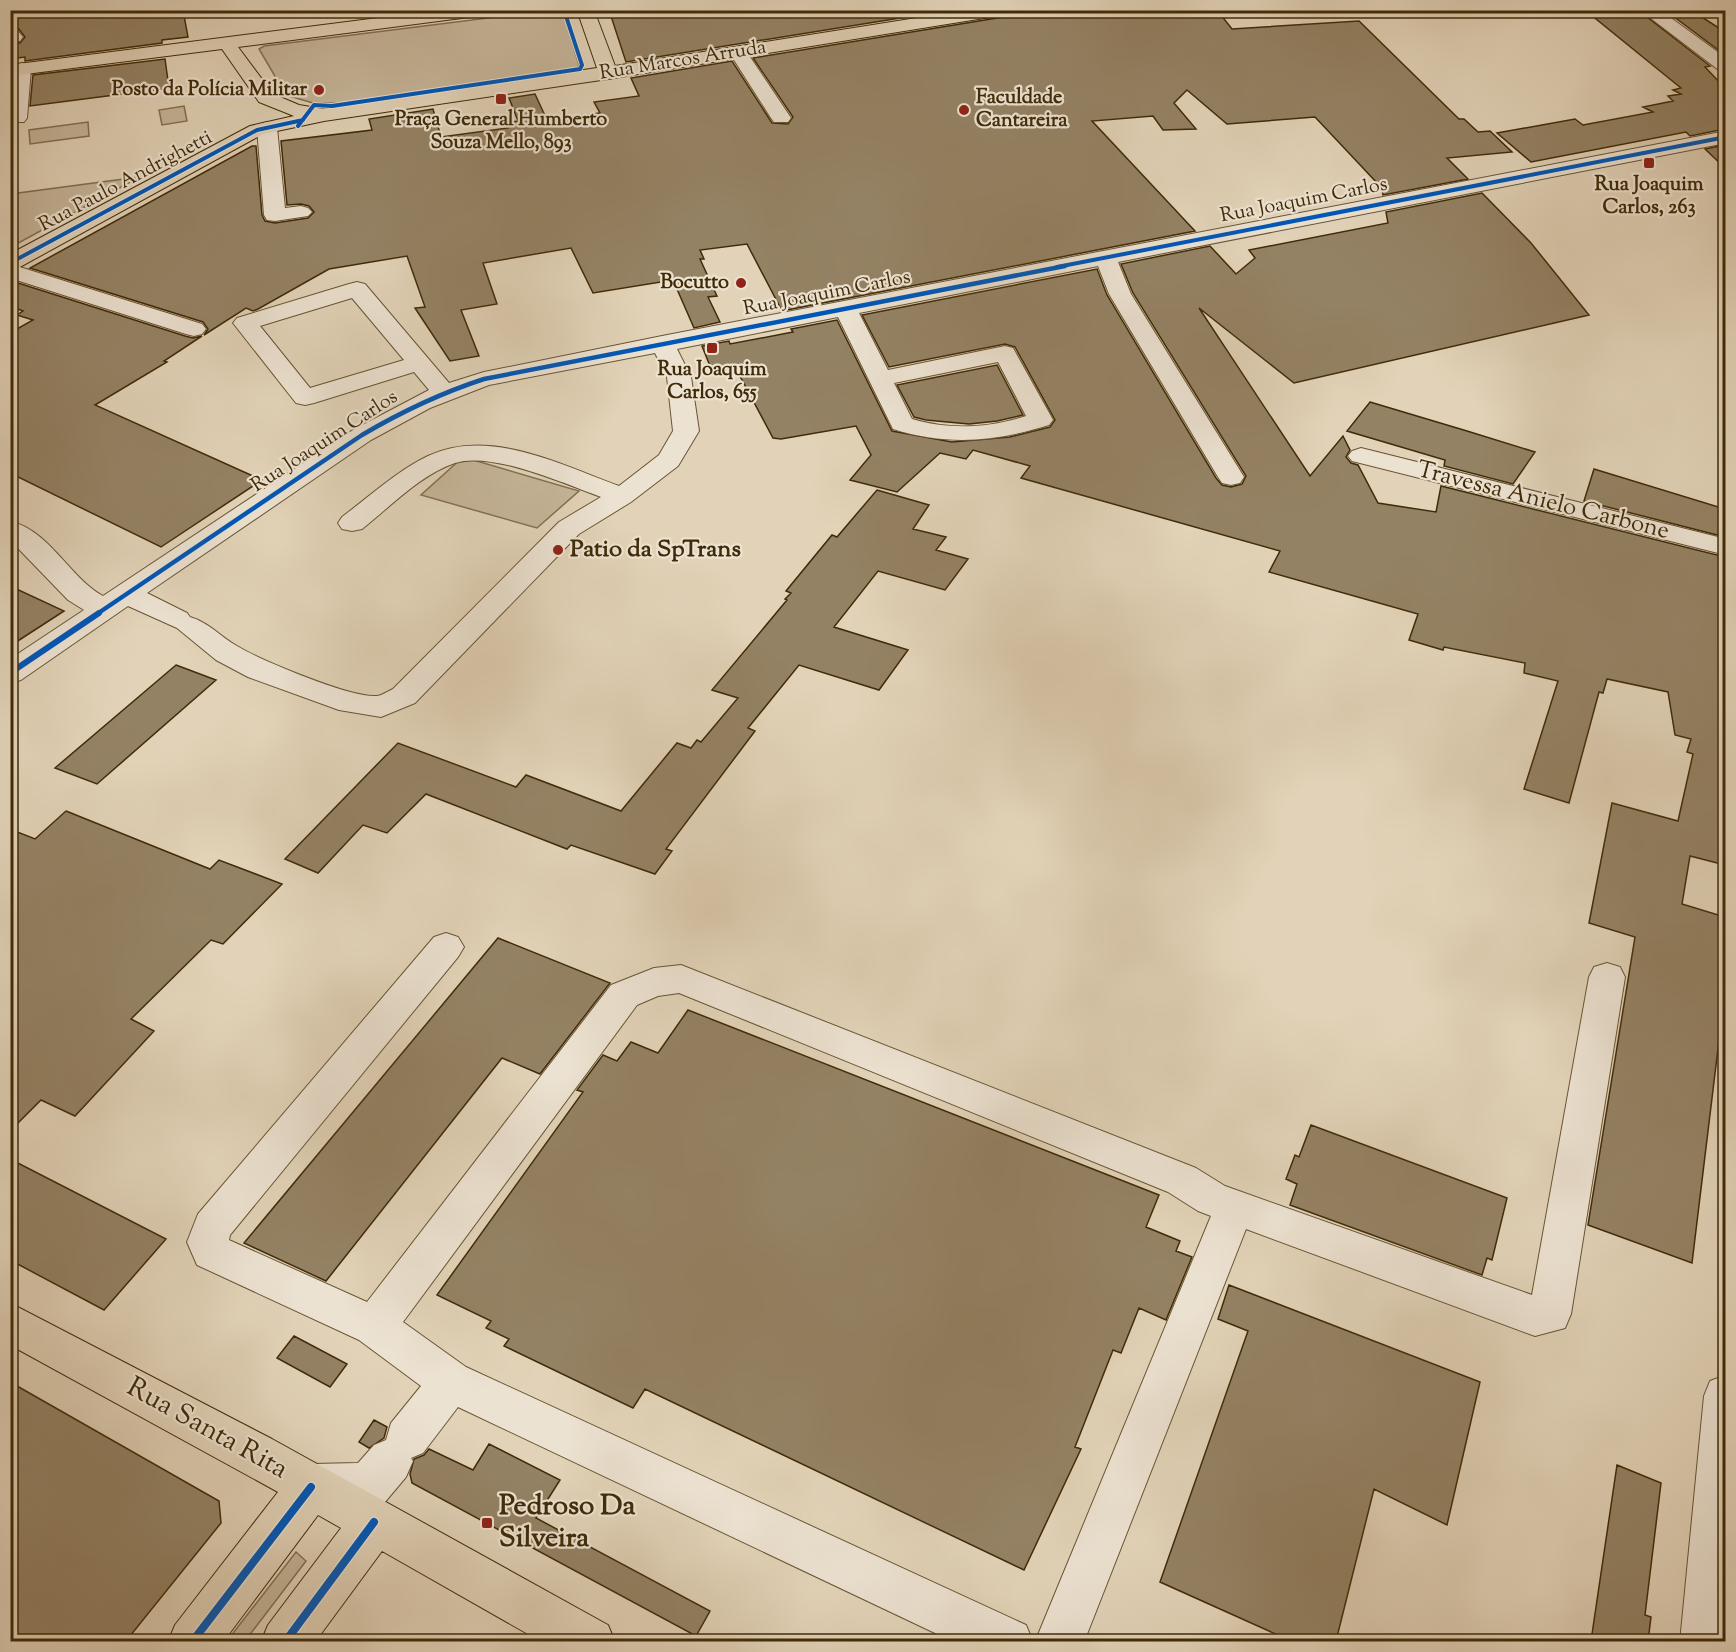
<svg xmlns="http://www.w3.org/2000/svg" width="1736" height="1652" font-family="'Sorts Mill Goudy',serif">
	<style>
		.green { fill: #c6b69a; stroke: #837051; stroke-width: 1.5 }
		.building { fill: #948264; stroke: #402b08; stroke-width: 1.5 }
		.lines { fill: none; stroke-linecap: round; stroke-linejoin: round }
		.minor-casing { stroke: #685534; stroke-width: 2 }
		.major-casing { stroke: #402b08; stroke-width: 2 }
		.minor { fill: #ece2d1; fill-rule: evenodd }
		.major { fill: #e2d3b8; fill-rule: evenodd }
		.cycleway-far3-casing { stroke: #ece2d1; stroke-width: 6 }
		.cycleway-far2-casing { stroke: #ece2d1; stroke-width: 8 }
		.cycleway-far1-casing { stroke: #ece2d1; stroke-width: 10 }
		.cycleway-casing { stroke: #ece2d1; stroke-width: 11 }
		.cycleway-far3 { stroke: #0057b8; stroke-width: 4 }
		.cycleway-far2 { stroke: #0057b8; stroke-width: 4.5 }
		.cycleway-far1 { stroke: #0057b8; stroke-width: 6 }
		.cycleway { stroke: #0057b8; stroke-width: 8 }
		.poi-dot { fill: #8f2418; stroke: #ece2d1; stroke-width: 2 }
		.labels { text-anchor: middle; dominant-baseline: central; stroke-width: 4.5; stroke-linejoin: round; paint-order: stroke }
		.far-street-label { font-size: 20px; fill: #402b08; stroke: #ece2d1 }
		.far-poi-label { font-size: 20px; font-weight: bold; fill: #402b08; stroke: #ece2d1 }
		.street-label { font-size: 24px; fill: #402b08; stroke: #ece2d1 }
		.poi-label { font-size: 24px; font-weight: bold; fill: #402b08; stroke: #ece2d1; text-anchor: start }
		.near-street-label { font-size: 28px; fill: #402b08; stroke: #ece2d1 }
		.near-poi-label { font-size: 28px; font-weight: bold; fill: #402b08; stroke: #ece2d1; text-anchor: start }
	</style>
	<rect width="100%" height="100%" fill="#e2d3b8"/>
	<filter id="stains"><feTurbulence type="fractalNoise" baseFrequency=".00333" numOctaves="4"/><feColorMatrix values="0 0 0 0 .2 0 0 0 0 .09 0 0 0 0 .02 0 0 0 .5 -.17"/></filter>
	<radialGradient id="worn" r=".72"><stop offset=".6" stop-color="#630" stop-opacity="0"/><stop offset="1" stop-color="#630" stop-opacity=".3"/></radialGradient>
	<path class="green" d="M559,10l5,5 15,50 -3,4 -230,34h-33l-27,-8 -27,-46 5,-3 279,-35z
		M184,106l3,15 -25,4 -3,-15z
		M88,122l1,14 -59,8 -1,-14z
		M139,177l-14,8 -114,62v-53z
		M463,457l116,34 -42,37 -116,-33z
		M296,1552l10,9 -61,80h-18z"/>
	<path class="building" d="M10,10h173l5,27 -26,3v3l-137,18v-4l-15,2v-16h10l5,-6 -7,-9 -8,-2z
		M609,10h341l-324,52z
		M1013,10h204l15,19 127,-8 100,98h5l14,13 12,-1 22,21 -65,6 21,21 -85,16 -2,-10h-2l-64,-68 -88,7 -40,-34 -13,13 22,26 -33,1 -10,-14 -61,5 103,110 -413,80 -35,-67 -47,6 4,9h-4l17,37 -9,1 12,25 -26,6 -21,-48 -80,13 -22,-45 -88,15 14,41 -36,6 18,46 -29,5 -35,-53 10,-1 -18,-51 -78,13 -71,40 -5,2 -7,-3 -42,27 4,-6 -5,-7 -173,-54 222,-122h4l6,69 3,6 10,2 33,-5 6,-6 -5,-6 -8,-2 -14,1 -6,-64 91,-11 -3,-11 64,-10 8,28 67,-9 -2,-5 12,-2 -9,-23 26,-4 12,26 53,-7 -6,-11 45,-6 -8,-18 101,-17 40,62 16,1 5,-7 -40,-59 250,-41z
		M1585,10h53l72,56 -5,1 20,21v41l-35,7 -4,-4 -155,30 -34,-29 78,-14 8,6 70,-13 -10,-5 30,-6 -5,-5 13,-2 -8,-4 8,-2 -5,-4z
		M1665,10h26l34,22v23z
		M165,59l4,29 -139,18 3,-31z
		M1725,145v23l-20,-19z
		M1482,193l49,50 58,72 -295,68 -95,-75 111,168 33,-40 7,14 -4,7 5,6 7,2 20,38 58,9 5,-26 284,71v308l-35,-9 -8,48 43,13v74l-33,272 -104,-38 47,-288 -46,-14 23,-120 66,18 15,-67 -6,-2 4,-13 -16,-4 -7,-43 -61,-13 -4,14 -4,-1 -30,111 -45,-14 34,-108 -34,-8 1,-10 -81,-16 -1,3 -34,-10 9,-26 -149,-42 11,-21 -259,-73 9,-12 -57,-16 -7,9 -26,-6 -43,39 -47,-12 21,-25 -15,-29 -75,13 -8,-1 -38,-71 -23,4 -10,-25 27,-5 1,3 63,-12 -2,-3 46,-9 55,111 60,11 58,-5 40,-10 5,-7 -40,-73 -10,-3 -116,23 -27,-52 235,-46 10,26 109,183 6,7 9,2 11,-3 4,-8 -113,-183 -12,-29 89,-18 26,28 19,-16 -6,-8 139,-27 -2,-11z
		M18,283l167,53 8,2 9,-2 -38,25 3,1 -72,43 167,75 -101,67 -151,-74v-140l23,-13 -16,-5 6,-4 -13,-5v-18z
		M997,365l26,50 -26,6 -28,3 -43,-4 -12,-3 -17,-32z
		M1370,402l97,29 68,21 -22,32 -69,-18 1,-6 -98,-29z
		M1594,469l131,40v28l-141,-36z
		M877,490l52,15 -16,24 33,8 -10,13 32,9 -23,31 -67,-19 -44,56 74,23 -29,40 -80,-25 -51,63 7,3 -89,118 6,2 -17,23 -84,-29 -4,4 -141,-55 -39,39 -24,-8 -45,48 -33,-14 113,-116 118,44 10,-12 95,36 56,-68 14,5 6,-8 4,2 37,-44 -26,-8 75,-90 -2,-1 6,-6 -5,-2 46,-56 5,2z
		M10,586l54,25 -54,35z
		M176,665l40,15 -119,104 -42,-16z
		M66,811l144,58 9,-9 63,24 -59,60 -12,-4 -80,79 23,12 -79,85 -34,-16 -31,31v-302l25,10z
		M498,938l112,45 -70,91 -38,-16 -176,223 -82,-38z
		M688,1010l471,185 -13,32 34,14 -4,10 16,6 -26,63 -27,-12 -18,45 -8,-3 -38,97 6,2 -57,121 -379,-181 -12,19 -129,-62 5,-7 -23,-11 5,-7 -54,-26 146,-203 -6,-2 26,-35 14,6 14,-19 27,11z
		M1311,1125l196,73 -15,62 -5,-2 -5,17 -192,-70 7,-21 -11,-5 9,-24 4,2z
		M10,1159l156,80 -62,71 -94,-50z
		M1229,1285l251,97 -33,143 -73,-36 -38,152h-45l-131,-59 88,-251 -30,-12z
		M294,1336l53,28 -17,23 -53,-29z
		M10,1382l209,119 2,22 -95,118h-116z
		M374,1420l13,7 -3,11 -15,10 -10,-6z
		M489,1444l71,36 -24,38 174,93 -14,25 -284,-153 -2,-9 4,-15 10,-4 5,-6 44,21z
		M1617,1465l44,18 -16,132 6,2 -3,24h-57z"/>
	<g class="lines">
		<g class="minor-casing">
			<path id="minor" d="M1640,10h20l66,48v14l-6,-1z
				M10,28l6,1 7,8 -3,4h-10z
				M738,47l6,1 47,70 -3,4h-14l-3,-4 -42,-66 3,-4z
				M22,63l7,2 2,4 -4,49 -3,4h-14c0,-17 -4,-42 5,-57z
				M267,122l7,2 3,4 8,80 16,-2 7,2 4,4 -4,4 -33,5 -8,-1 -3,-5 -7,-87 3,-4z
				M1726,131v12l-608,119 13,32 113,183 -4,6 -9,2 -9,-2 -4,-6 -109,-183 -11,-28 -239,47 29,57 117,-24 8,2 40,72 -4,5c-54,17 -102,21 -156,4l-55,-112 -161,32 14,28 8,54 -21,35 -47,36 -52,32 -164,169 -34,14 -42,-7 -91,-33 -32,-17 -39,-32 -49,-22 -107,74 -11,3v-24l74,-49 -16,-10 -58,-60v-19c40,10 59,56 93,75l250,-166 76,-40 -15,-18 -100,31 -9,2 -9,-2 -59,-75 -4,-5 4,-5 112,-34 8,-2 8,2 84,99 35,-11 178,-36zM352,298l52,62 -94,28 -50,-62zM655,353l12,24 6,54 -14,24 -40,31c-58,-21 -130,-59 -191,-30 -31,15 -58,40 -86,61l-4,6 4,6 10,2 10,-2c29,-23 58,-54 93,-66 37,-12 110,21 146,34l-42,25 -166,167c-5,2 -11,7 -17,7 -25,2 -116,-36 -139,-50 -16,-9 -29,-24 -47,-29l-3,-4 -40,-20 224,-153 59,-32 59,-23zM998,362l28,54c-37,12 -77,14 -114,3l-18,-36z
				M10,264l192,60 4,5 -4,5 -8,2 -8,-2 -176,-56z
				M1361,448l365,91v16l-374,-94 -4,-5 4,-5z
				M446,933l12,4 6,10 -6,10 -228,278 -1,5 138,62 244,-317 43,-17 27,-3 515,203 29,18 307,109 57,-318 5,-10 13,-4 13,4 5,10 -54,337 -6,14 -30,8 -289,-107 -162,413h-49l176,-426 -13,-5 -30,-19 -489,-199 -21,3 -21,9 -234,317 63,45 560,258 7,17h-79l-496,-235 -35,46 -12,5 2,3 -7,16 -21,25 -16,7 -56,1 -16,-7 -7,-16 7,-16 16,-7 45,-1 16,-18 12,-5 5,-17 30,-37 -62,-46 -162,-75 -10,-23 11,-28 236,-277z
				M1726,1375v267h-46l24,-246 6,-15z"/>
		</g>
		<g class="major-casing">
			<path id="major" d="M441,10h52l-8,5 -247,32 35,47 26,11 24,4 274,-41 -20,-58h17l21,56 352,-56h44l-8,5 -395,64 -284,42 -61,13 -245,134 -8,2v-16l240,-128 44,-10 -35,-14 -37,-53 -212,27v-11z
				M10,1303l262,136 336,186 7,17h-73l-160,-91 -67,91h-54l7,-17 73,-97 -23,-13 -95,127h-55l7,-17 103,-133 -268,-147z"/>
		</g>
		<use href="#minor" class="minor"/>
		<use href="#major" class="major"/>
		<g class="cycleway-far3-casing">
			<path id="cycleway-far3" d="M298,126l16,-21 18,1 248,-37 2,-4 -18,-55
				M10,263l247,-133 46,-10
				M1057,267l669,-130"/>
		</g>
		<g class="cycleway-far2-casing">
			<path id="cycleway-far2" d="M97,614l265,-179c39,-23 79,-42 122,-56l581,-113"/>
		</g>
		<g class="cycleway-far1-casing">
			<path id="cycleway-far1" d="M10,673l89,-60"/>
		</g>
		<g class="cycleway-casing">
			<path id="cycleway" d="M192,1642l119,-155
				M285,1642l89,-120"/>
		</g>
		<use href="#cycleway-far3" class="cycleway-far3"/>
		<use href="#cycleway-far2" class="cycleway-far2"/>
		<use href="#cycleway-far1" class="cycleway-far1"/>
		<use href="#cycleway" class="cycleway"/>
	</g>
	<g class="poi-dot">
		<circle cx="319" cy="90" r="6"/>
		<rect x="495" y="93" width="12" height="12" rx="3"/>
		<circle cx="964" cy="110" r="6"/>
		<rect x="1643" y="157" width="12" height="12" rx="3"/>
		<circle cx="741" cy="283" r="6"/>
		<rect x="706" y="342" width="12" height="12" rx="3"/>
		<circle cx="558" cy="550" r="6"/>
		<rect x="481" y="1517" width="12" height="12" rx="3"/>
	</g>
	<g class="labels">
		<g class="far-street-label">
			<text transform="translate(683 61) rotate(-9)">Rua Marcos Arruda</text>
			<text transform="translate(126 182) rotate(-28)">Rua Paulo Andrighetti</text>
			<text transform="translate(1304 201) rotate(-11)">Rua Joaquim Carlos</text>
			<text transform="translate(827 294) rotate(-11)">Rua Joaquim Carlos</text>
			<text transform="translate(325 442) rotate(-33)">Rua Joaquim Carlos</text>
		</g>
		<g class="far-poi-label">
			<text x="307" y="90" text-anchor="end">Posto da Polícia Militar</text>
			<text x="976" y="98" text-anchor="start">Faculdade<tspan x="976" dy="23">Cantareira</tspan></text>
			<text x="501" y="120">Praça General Humberto<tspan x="501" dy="23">Souza Mello, 893</tspan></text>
			<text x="1649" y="185">Rua Joaquim<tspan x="1649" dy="23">Carlos, 263</tspan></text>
			<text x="729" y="283" text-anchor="end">Bocutto</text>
			<text x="712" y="370">Rua Joaquim<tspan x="712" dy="23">Carlos, 655</tspan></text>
		</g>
		<g class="street-label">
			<text transform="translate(1543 501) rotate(14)">Travessa Anielo Carbone</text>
		</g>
		<g class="poi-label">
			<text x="570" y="550">Patio da SpTrans</text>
		</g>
		<g class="near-street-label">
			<text transform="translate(207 1429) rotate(29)">Rua Santa Rita</text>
		</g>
		<g class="near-poi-label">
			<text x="499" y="1507">Pedroso Da<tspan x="499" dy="32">Silveira</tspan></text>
		</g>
	</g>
	<rect width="1736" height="1652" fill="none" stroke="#e2d3b8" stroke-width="36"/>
	<rect x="12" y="12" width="1712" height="1628" fill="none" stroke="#402b08" stroke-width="3"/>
	<rect x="18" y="18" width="1700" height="1616" fill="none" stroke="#402b08" stroke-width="1.5"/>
	<rect width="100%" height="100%" filter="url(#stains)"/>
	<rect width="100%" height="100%" fill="url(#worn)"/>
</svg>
